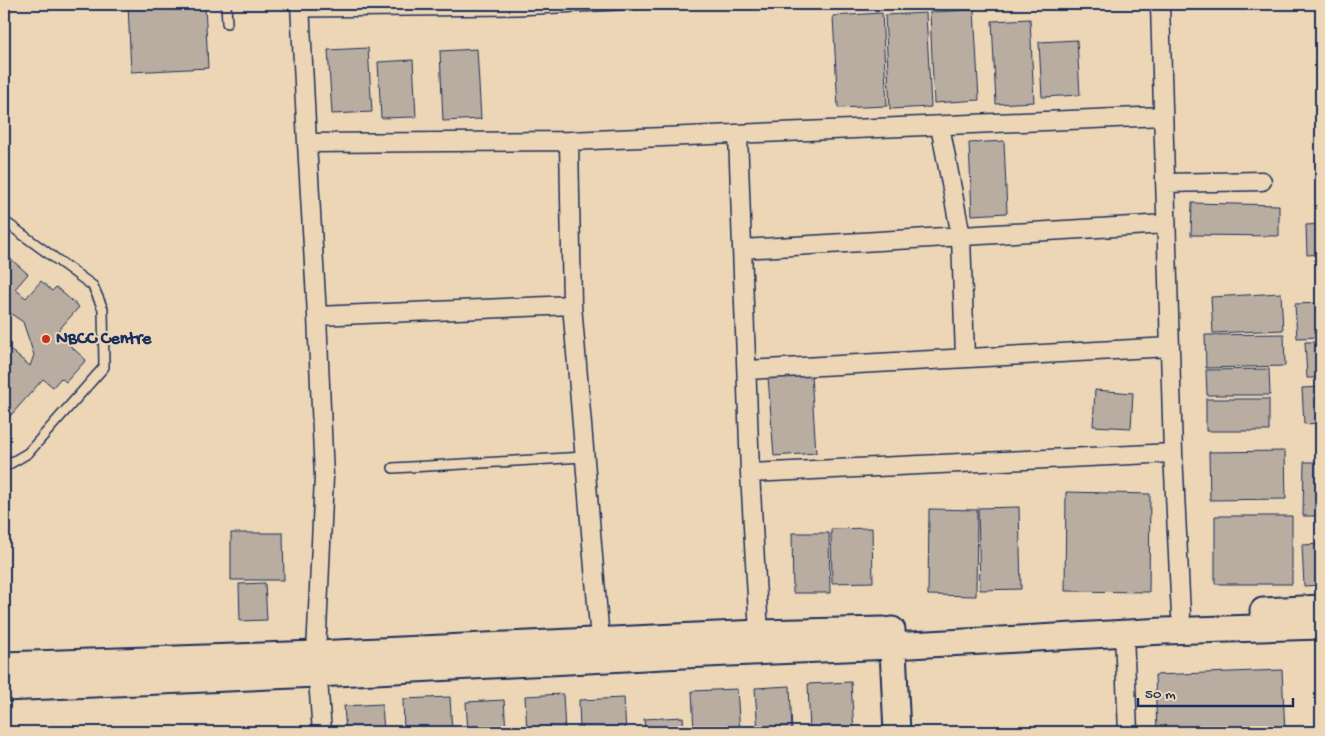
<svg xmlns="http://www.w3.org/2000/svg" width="1325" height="736" font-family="'Gochi Hand',sans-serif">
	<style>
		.building { fill: #b8ada0; stroke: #1b2f5e }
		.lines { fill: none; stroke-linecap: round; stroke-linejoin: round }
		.lane-casing { stroke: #1b2f5e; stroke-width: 12 }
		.street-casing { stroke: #1b2f5e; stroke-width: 21 }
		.secondary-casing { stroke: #1b2f5e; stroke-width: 29 }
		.lane { stroke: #ecd6b5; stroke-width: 9 }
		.street { stroke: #ecd6b5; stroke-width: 18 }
		.secondary { stroke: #ecd6b5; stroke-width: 25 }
		.poi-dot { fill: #c8321e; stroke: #ecd6b5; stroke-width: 2 }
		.labels { text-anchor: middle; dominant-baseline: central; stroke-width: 4; stroke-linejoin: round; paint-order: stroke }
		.poi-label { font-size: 18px; font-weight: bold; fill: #1b2f5e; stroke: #ecd6b5; text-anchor: start }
	</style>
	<rect width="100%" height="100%" fill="#ecd6b5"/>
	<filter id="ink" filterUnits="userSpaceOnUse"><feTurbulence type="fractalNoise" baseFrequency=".02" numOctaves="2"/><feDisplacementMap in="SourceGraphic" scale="10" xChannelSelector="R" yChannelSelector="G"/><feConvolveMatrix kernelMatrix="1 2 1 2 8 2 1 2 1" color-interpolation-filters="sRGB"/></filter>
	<g filter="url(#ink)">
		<path class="building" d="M128,4h77l3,64 -77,4z
			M974,10l5,90 -45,3 -4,-91z
			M882,13l5,93 -49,2 -5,-92z
			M926,13l5,94 -41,2 -5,-94z
			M1030,19l4,83 -38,2 -4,-83z
			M1077,40l3,55 -38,2 -3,-55z
			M368,48l4,64 -40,2 -4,-64z
			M477,49l4,70 -38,2 -3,-70z
			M413,60l3,57 -35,1 -3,-56z
			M1004,141l3,72 -35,2 -3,-72z
			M1192,203l87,2v31l-88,-1z
			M1321,224v30l-14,1 -1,-30z
			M4,253l24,21 -13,15 11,9 15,-17 11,10 4,-4 23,20 -23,26 30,27 -20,22 -5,-4 -8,9 -10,-8 -39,44v-78l26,21 4,-11 -11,-33 -19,-13z
			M1317,268h4v28h-4z
			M1281,293l2,37 -70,3 -2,-36z
			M1321,303v34l-24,1 -2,-34z
			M1284,334l1,32 -79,2 -1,-33z
			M1305,342h16v36h-14z
			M1269,369l1,26h-63l-1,-25z
			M811,375l5,78 -42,3 -6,-79z
			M1321,387v36l-17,1 -2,-36z
			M1095,390l38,3 -2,35 -38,-2z
			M1206,399h63v32h-63z
			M1285,451l1,48 -76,1 -1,-48z
			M1304,462h17v54h-18z
			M1066,492l84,2 -1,98 -84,-1z
			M1019,507l2,82 -41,1 -2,-82z
			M929,509l48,1 -1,86 -48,-1z
			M1215,516h77v68h-77z
			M872,528l1,54 -41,1 -1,-54z
			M231,533h52l1,47h-53z
			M792,533h37l1,60h-37z
			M1321,544v41l-17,1 -2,-41z
			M265,583l2,37 -27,1 -1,-37z
			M1282,670l3,62h-128l-2,-57z
			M851,682l3,50h-44l-2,-48z
			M790,686l2,46h-34l-3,-44z
			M737,689l3,43h-46l-2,-41z
			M563,694l2,38h-38l-2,-36z
			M450,697l2,35h-48l-1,-33z
			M624,698l2,34h-46l-1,-32z
			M504,700l2,32h-38l-2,-30z
			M382,704l2,28h-38l-2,-26z
			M683,717l1,15h-39l-1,-13z"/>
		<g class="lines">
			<g class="lane-casing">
				<path id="lane" d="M226,4l1,19
					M301,12l217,-2 120,-6
					M4,221l89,65 10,23 1,58 -76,86 -24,14
					M393,468l191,-11"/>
			</g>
			<g class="street-casing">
				<path id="street" d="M300,4l7,139 10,173 7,161 -8,177 6,78
					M1160,4l13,449 8,162
					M940,126l21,110 4,122
					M738,134l12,339 9,160
					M569,141l3,164 28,335 2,12
					M307,143l262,-2 594,-25
					M1165,183l97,-2
					M742,249l424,-25
					M317,316l255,-11
					M747,370l423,-23
					M750,473l423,-20
					M1124,634l4,98"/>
			</g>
			<g class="secondary-casing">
				<path id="secondary" d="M1263,611l58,-3
					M892,630l5,102
					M4,665l312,-11 443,-21 124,-3
					M4,688l313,-14 366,-19 209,-9 272,-15 157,-5"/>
			</g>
			<use href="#lane" class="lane"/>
			<use href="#street" class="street"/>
			<use href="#secondary" class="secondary"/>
		</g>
	</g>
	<circle class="poi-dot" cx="46" cy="339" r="5"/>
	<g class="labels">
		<g class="poi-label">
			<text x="56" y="339">NBCC Centre</text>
		</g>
	</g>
	<rect width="1325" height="736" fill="none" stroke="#ecd6b5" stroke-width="20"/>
	<rect x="10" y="10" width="1305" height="716" fill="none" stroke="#1b2f5e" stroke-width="2" filter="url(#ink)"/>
	<path d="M1138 698v8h155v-8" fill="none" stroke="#1b2f5e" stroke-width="2.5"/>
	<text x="1145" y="698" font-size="15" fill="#1b2f5e" stroke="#ecd6b5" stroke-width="4" paint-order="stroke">50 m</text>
</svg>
